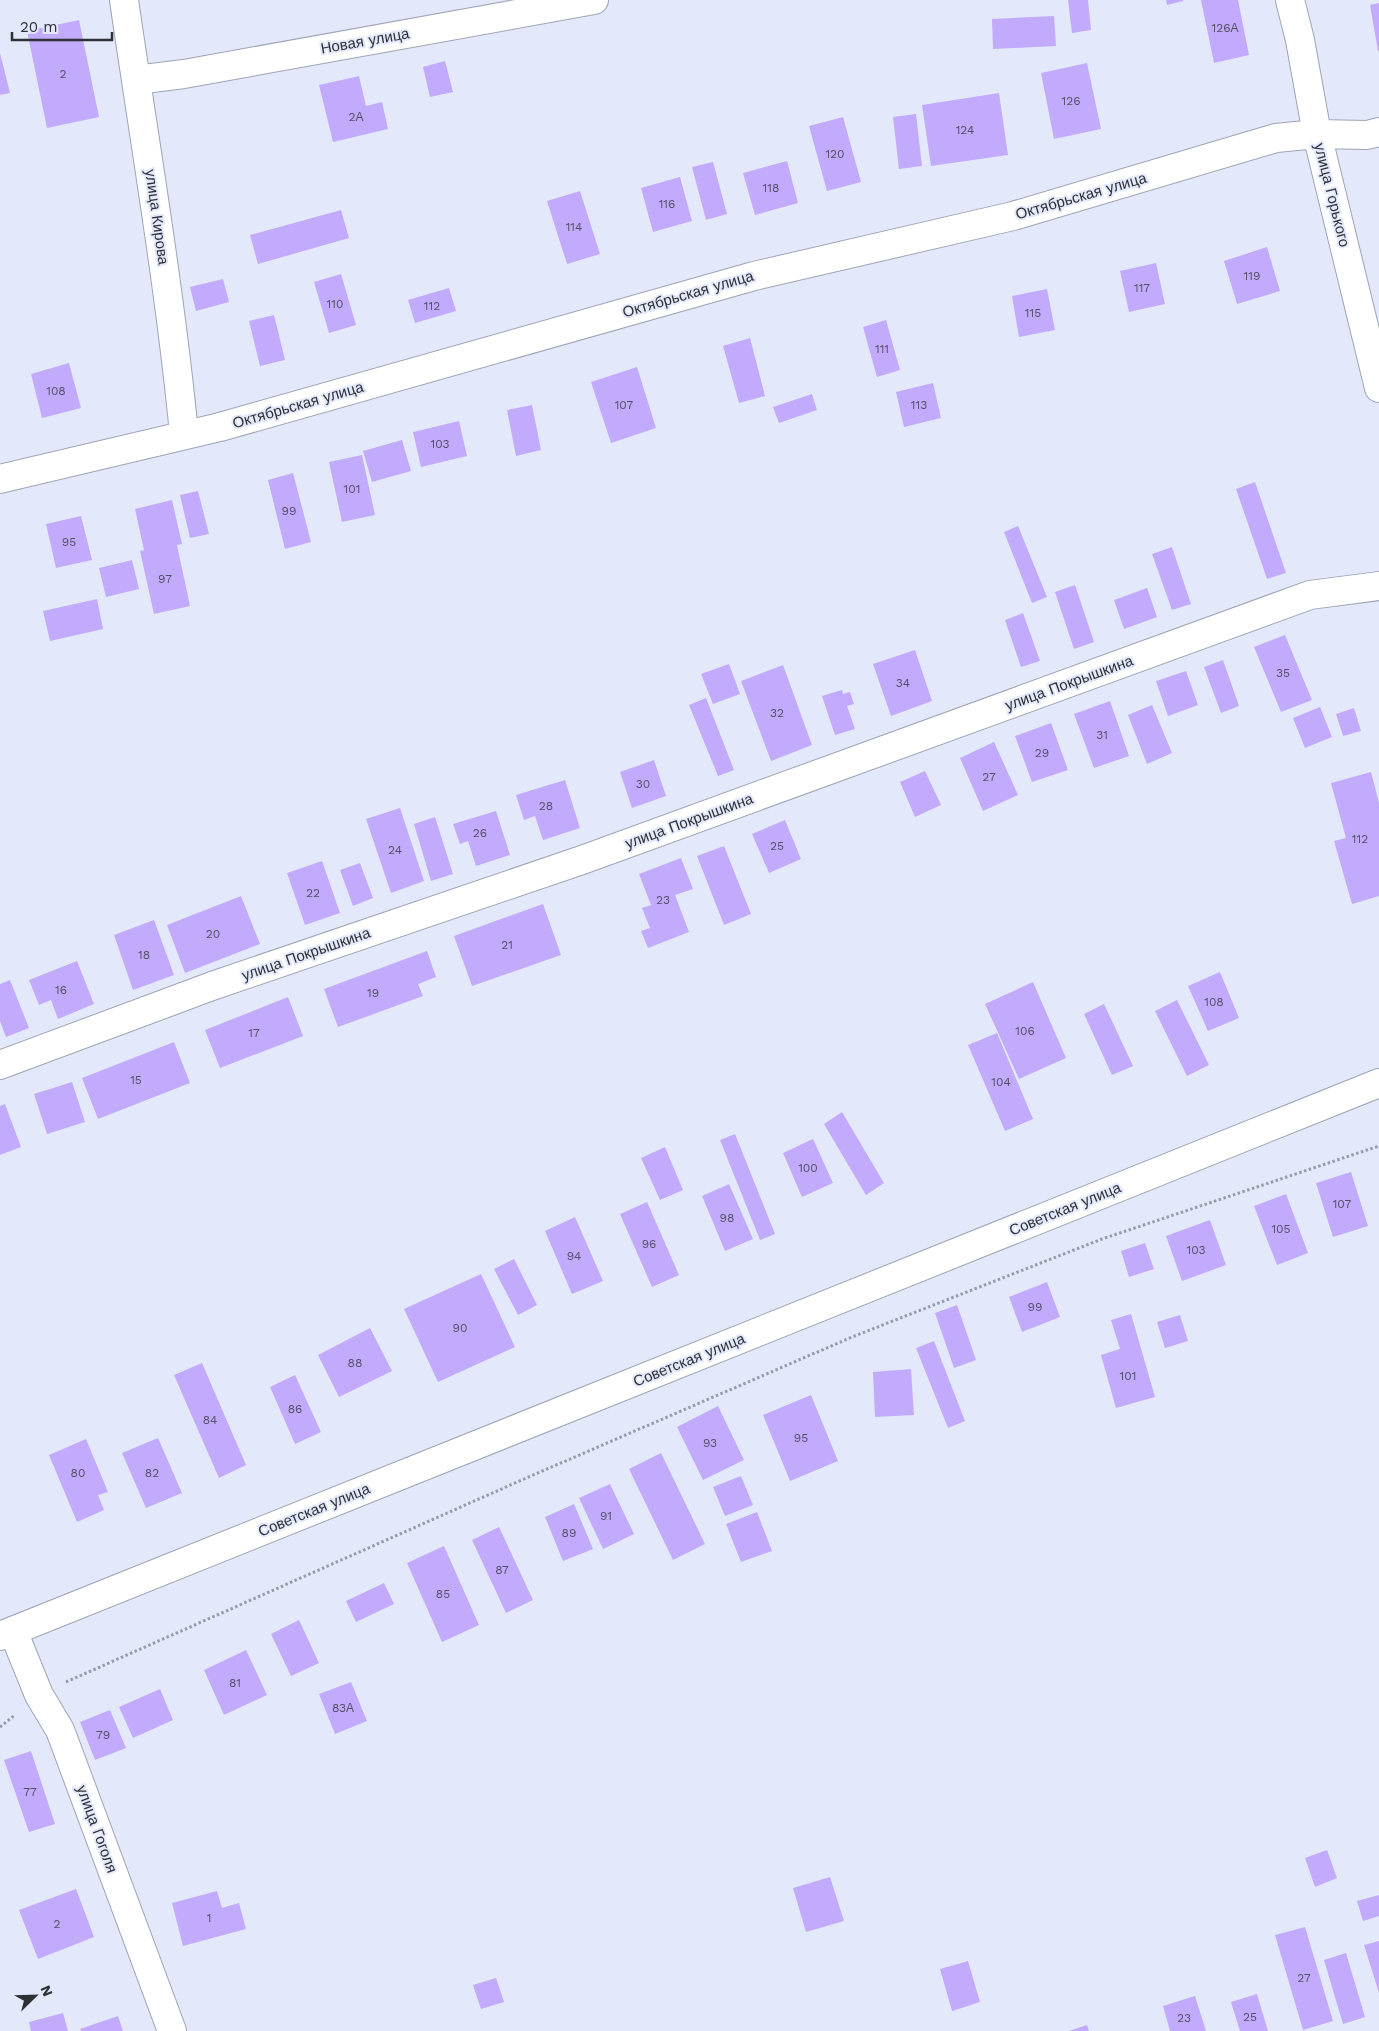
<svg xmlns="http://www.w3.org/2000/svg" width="1379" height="2031" font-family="'Work Sans',sans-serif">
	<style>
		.building { fill: #c2abfc }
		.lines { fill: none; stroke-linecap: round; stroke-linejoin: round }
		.minor-casing { stroke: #9ea4b3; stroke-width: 30 }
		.tertiary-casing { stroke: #9ea4b3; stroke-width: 30 }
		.path { stroke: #969ba7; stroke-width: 3; stroke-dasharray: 2.5 2.5; stroke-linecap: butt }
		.minor { stroke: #fff; stroke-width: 28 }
		.tertiary { stroke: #fff; stroke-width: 28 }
		.labels { text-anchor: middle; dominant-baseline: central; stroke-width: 4; stroke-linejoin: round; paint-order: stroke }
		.number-label { font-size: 12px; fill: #534f68 }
		.street-label { font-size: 15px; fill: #2e3036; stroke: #e3e9fa }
	</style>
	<rect width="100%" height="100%" fill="#e3e9fa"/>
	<path class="building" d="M1068,0h20l3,30 -19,3z
		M1166,0h17v1l-16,4z
		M1201,0h37l11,55 -35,8z
		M1379,3v48h-1l-8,-46z
		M1054,16l2,30 -63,3 -1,-30z
		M79,20l20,97 -52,11 -20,-97z
		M0,53l10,40 -10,2z
		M445,61l8,31 -23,5 -7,-30z
		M1087,63l14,66 -47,10 -13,-66z
		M359,76l7,30 16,-4 6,27 -55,13 -14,-57z
		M999,93l9,62 -77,11 -9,-61z
		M916,114l6,52 -23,3 -6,-52z
		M843,117l18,65 -34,9 -18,-65z
		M787,161l11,42 -43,12 -12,-42z
		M713,162l14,52 -21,6 -14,-53z
		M680,177l12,44 -39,11 -12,-44z
		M580,191l20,63 -33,10 -20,-63z
		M341,210l8,28 -91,26 -8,-29z
		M1267,247l13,44 -43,13 -13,-43z
		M1156,263l9,41 -36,8 -9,-41z
		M341,274l15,51 -27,8 -15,-51z
		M223,279l6,23 -33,9 -6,-24z
		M449,288l7,23 -41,12 -7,-23z
		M1047,289l8,41 -36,7 -7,-41z
		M274,315l11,45 -25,6 -11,-45z
		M886,320l14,50 -23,7 -14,-50z
		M750,338l15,58 -26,7 -16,-57z
		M69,363l12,45 -39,10 -11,-44z
		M637,367l19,61 -45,15 -20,-61z
		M933,383l8,35 -37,9 -8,-35z
		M812,394l5,16 -38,13 -6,-16z
		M532,405l9,45 -25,6 -9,-46z
		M459,421l8,35 -46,11 -8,-35z
		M402,440l9,31 -39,11 -9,-31z
		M362,455l13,60 -33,7 -13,-60z
		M293,473l18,69 -26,7 -17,-69z
		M1255,482l31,91 -19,6 -31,-90z
		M198,491l11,43 -19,4 -10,-43z
		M172,500l10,44 -5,1 13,61 -36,8 -14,-63 4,-1 -9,-41z
		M81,516l11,44 -36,8 -10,-44z
		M1018,526l29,71 -15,6 -28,-71z
		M1172,547l19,57 -19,6 -20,-56z
		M132,560l7,29 -33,8 -7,-29z
		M1075,585l19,57 -20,7 -19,-57z
		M1147,588l10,29 -33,12 -10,-29z
		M97,599l6,30 -53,12 -7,-30z
		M1023,613l17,48 -19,6 -16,-47z
		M1285,635l27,65 -31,12 -27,-65z
		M915,650l17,51 -41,15 -18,-52z
		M1223,660l16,46 -18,7 -17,-46z
		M729,664l11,30 -27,10 -12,-30z
		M783,665l29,80 -41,16 -30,-80z
		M1186,671l12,34 -30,11 -12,-35z
		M842,690l1,4 7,-2 4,12 -7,2 8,23 -20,6 -13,-39z
		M706,698l28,72 -16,6 -29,-71z
		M1110,701l19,55 -35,12 -20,-54z
		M1152,705l20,48 -25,11 -19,-49z
		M1320,707l12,30 -27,11 -12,-30z
		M1354,708l7,23 -18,5 -7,-22z
		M1051,723l17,47 -36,12 -17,-46z
		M994,742l24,53 -35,16 -23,-53z
		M654,760l12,36 -34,12 -12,-36z
		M925,771l16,34 -26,12 -15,-35z
		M1371,772l8,31v93l-27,8 -18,-63 12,-3 -15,-55z
		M565,780l15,48 -37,12 -8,-24 -11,4 -8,-25z
		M400,808l24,73 -33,12 -25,-74z
		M496,811l14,44 -34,11 -8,-25 -8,3 -7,-20z
		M435,817l18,57 -22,7 -17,-57z
		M785,820l16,39 -32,14 -17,-39z
		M724,846l27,68 -27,11 -27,-69z
		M681,858l12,31 -18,6 14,37 -41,16 -7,-17 9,-3 -8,-20 9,-3 -12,-31z
		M322,861l18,52 -35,12 -18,-52z
		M360,863l13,35 -20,8 -13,-36z
		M241,896l19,48 -75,29 -18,-48z
		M543,904l18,51 -89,31 -18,-50z
		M154,920l20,55 -41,15 -19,-55z
		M427,951l9,26 -18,7 5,12 -85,31 -14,-38z
		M77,961l17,43 -36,15 -7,-19 -12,5 -10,-25z
		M1220,972l19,46 -31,13 -20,-45z
		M10,980l19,48 -23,9 -6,-16v-37z
		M1033,982l33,76 -47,21 -34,-75z
		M288,997l15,39 -83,32 -15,-38z
		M1177,1000l32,65 -22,11 -32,-65z
		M1104,1004l29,62 -21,9 -28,-61z
		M997,1033l36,86 -28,12 -37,-86z
		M174,1042l16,41 -92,36 -16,-41z
		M72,1082l13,40 -38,12 -13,-40z
		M5,1104l16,43 -21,8v-49z
		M842,1112l42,71 -18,12 -42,-71z
		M735,1134l40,100 -15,6 -40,-100z
		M813,1139l20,44 -31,14 -19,-44z
		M665,1147l18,43 -23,10 -19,-42z
		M1351,1172l17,54 -35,11 -17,-54z
		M729,1184l24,55 -28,12 -23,-55z
		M1286,1194l22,59 -31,12 -23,-59z
		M647,1202l32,73 -27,12 -32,-73z
		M575,1217l28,64 -31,13 -27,-63z
		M1210,1220l16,45 -44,16 -16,-45z
		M1145,1243l9,26 -25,8 -8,-26z
		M514,1259l23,46 -19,10 -24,-46z
		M481,1274l34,73 -77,35 -34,-73z
		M1047,1282l13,35 -38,15 -13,-35z
		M957,1305l19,55 -22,8 -19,-55z
		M1131,1314l24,83 -39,11 -15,-53 19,-6 -9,-29z
		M1180,1315l8,26 -23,7 -8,-26z
		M370,1328l22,43 -53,26 -21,-42z
		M934,1341l31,80 -17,7 -32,-80z
		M202,1363l44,102 -27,13 -45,-103z
		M911,1369l3,46 -39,2 -2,-45z
		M295,1375l26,57 -26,12 -25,-57z
		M811,1395l27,66 -48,20 -27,-66z
		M718,1406l26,54 -41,20 -26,-53z
		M158,1438l24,55 -36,15 -24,-55z
		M86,1439l22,53 -10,3 6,15 -27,12 -28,-67z
		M661,1453l44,91 -32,16 -44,-91z
		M741,1476l12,29 -28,11 -12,-29z
		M610,1484l24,50 -31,15 -24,-51z
		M574,1504l19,45 -30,12 -18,-44z
		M757,1512l15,39 -31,11 -15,-38z
		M499,1527l34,73 -27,13 -34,-73z
		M444,1546l35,79 -37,17 -35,-79z
		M384,1583l10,21 -38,18 -10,-21z
		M299,1620l20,43 -28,13 -20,-42z
		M246,1650l21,45 -43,20 -20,-45z
		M351,1682l16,39 -32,13 -16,-40z
		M160,1689l13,31 -40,18 -14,-31z
		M110,1710l16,38 -31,12 -15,-38z
		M31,1751l24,73 -26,8 -25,-72z
		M1327,1850l10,28 -22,9 -10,-29z
		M830,1877l14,44 -38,11 -13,-44z
		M76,1889l18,48 -56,22 -19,-49z
		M217,1891l5,17 17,-5 7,26 -63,17 -11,-43z
		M1379,1895v21l-16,5 -6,-20z
		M1305,1927l28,94 -30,9 -28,-95z
		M1379,1941v52l-15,-48z
		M1346,1953l19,64 -22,7 -19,-64z
		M968,1961l12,41 -28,9 -12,-42z
		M496,1978l8,24 -23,7 -8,-24z
		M1257,1994l11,37h-28l-9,-29z
		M1195,1996l11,35h-36l-7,-25z
		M63,2013l5,18h-37l-2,-9z
		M118,2016l5,15h-42l-1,-2z
		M1087,2025l2,6h-20z"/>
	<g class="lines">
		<g class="minor-casing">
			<path id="minor" d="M124,0c21,145 46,289 60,434
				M1290,0l10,40 17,94 62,254
				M136,80l48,-6 410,-74
				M0,479l220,-52 534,-151 259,-60 263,-78 41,-4 50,1 12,-3
				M0,1065l212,-79 370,-126 728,-265 69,-9
				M13,1631l26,64 21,35 112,301"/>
		</g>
		<g class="tertiary-casing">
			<path id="tertiary" d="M0,1636l1379,-553"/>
		</g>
		<path class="path" d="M66,1682l458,-203 328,-142 250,-98 277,-93
			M0,1727l15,-12"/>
		<use href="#minor" class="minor"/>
		<use href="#tertiary" class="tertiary"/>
	</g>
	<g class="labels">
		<g class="number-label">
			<text x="1225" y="28">126А</text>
			<text x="63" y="74">2</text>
			<text x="1071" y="101">126</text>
			<text x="356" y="117">2А</text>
			<text x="965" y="130">124</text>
			<text x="835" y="154">120</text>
			<text x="771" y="188">118</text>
			<text x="667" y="204">116</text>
			<text x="574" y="227">114</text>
			<text x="1252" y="276">119</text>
			<text x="1142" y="288">117</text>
			<text x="335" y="304">110</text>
			<text x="432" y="306">112</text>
			<text x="1033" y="313">115</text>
			<text x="882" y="349">111</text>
			<text x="56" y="391">108</text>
			<text x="624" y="405">107</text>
			<text x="919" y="405">113</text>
			<text x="440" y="444">103</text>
			<text x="352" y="489">101</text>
			<text x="289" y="511">99</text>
			<text x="69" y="542">95</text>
			<text x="165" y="579">97</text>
			<text x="1283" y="673">35</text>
			<text x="903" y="683">34</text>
			<text x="777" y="713">32</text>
			<text x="1102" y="735">31</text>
			<text x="1042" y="753">29</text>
			<text x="989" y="777">27</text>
			<text x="643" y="784">30</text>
			<text x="546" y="806">28</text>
			<text x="480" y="833">26</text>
			<text x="1360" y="839">112</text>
			<text x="777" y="846">25</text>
			<text x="395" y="850">24</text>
			<text x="313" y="893">22</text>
			<text x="663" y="900">23</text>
			<text x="213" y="934">20</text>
			<text x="507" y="945">21</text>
			<text x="144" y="955">18</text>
			<text x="61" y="990">16</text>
			<text x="373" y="993">19</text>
			<text x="1214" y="1002">108</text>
			<text x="1025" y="1031">106</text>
			<text x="254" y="1033">17</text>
			<text x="136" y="1080">15</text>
			<text x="1001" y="1082">104</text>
			<text x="808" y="1168">100</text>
			<text x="1342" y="1204">107</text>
			<text x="727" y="1218">98</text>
			<text x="1281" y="1229">105</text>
			<text x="649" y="1244">96</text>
			<text x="1196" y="1250">103</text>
			<text x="574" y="1256">94</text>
			<text x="1035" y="1307">99</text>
			<text x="460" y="1328">90</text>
			<text x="355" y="1363">88</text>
			<text x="1128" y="1376">101</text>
			<text x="295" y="1409">86</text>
			<text x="210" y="1420">84</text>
			<text x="801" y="1438">95</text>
			<text x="710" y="1443">93</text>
			<text x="78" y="1473">80</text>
			<text x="152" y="1473">82</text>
			<text x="606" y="1516">91</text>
			<text x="569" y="1533">89</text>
			<text x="502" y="1570">87</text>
			<text x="443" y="1594">85</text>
			<text x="235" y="1683">81</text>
			<text x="343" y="1708">83А</text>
			<text x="103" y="1735">79</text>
			<text x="30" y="1792">77</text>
			<text x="209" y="1918">1</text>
			<text x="57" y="1924">2</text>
			<text x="1304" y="1978">27</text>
			<text x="1250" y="2017">25</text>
			<text x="1184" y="2018">23</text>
		</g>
		<g class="street-label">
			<text transform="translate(365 41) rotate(-10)">Новая улица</text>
			<text transform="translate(1332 195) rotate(76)">улица Горького</text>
			<text transform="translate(1081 196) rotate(-16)">Октябрьская улица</text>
			<text transform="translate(157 217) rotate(82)">улица Кирова</text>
			<text transform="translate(688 294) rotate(-16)">Октябрьская улица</text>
			<text transform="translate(298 405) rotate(-16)">Октябрьская улица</text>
			<text transform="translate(1069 683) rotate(-20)">улица Покрышкина</text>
			<text transform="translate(689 821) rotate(-20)">улица Покрышкина</text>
			<text transform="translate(306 954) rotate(-19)">улица Покрышкина</text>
			<text transform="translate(1065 1209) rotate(-22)">Советская улица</text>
			<text transform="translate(689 1360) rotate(-22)">Советская улица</text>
			<text transform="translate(314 1510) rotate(-22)">Советская улица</text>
			<text transform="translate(97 1829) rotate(70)">улица Гоголя</text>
		</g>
	</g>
	<g transform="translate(35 1996) rotate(67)" stroke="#e3e9fa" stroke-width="4" paint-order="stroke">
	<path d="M0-4L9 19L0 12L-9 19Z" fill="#2e3036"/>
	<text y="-8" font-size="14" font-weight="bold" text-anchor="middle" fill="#2e3036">N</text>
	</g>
	<path d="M12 32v8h100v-8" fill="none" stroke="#2e3036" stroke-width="2.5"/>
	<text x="20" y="32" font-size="15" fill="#2e3036" stroke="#e3e9fa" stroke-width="4" paint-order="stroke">20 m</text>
</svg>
